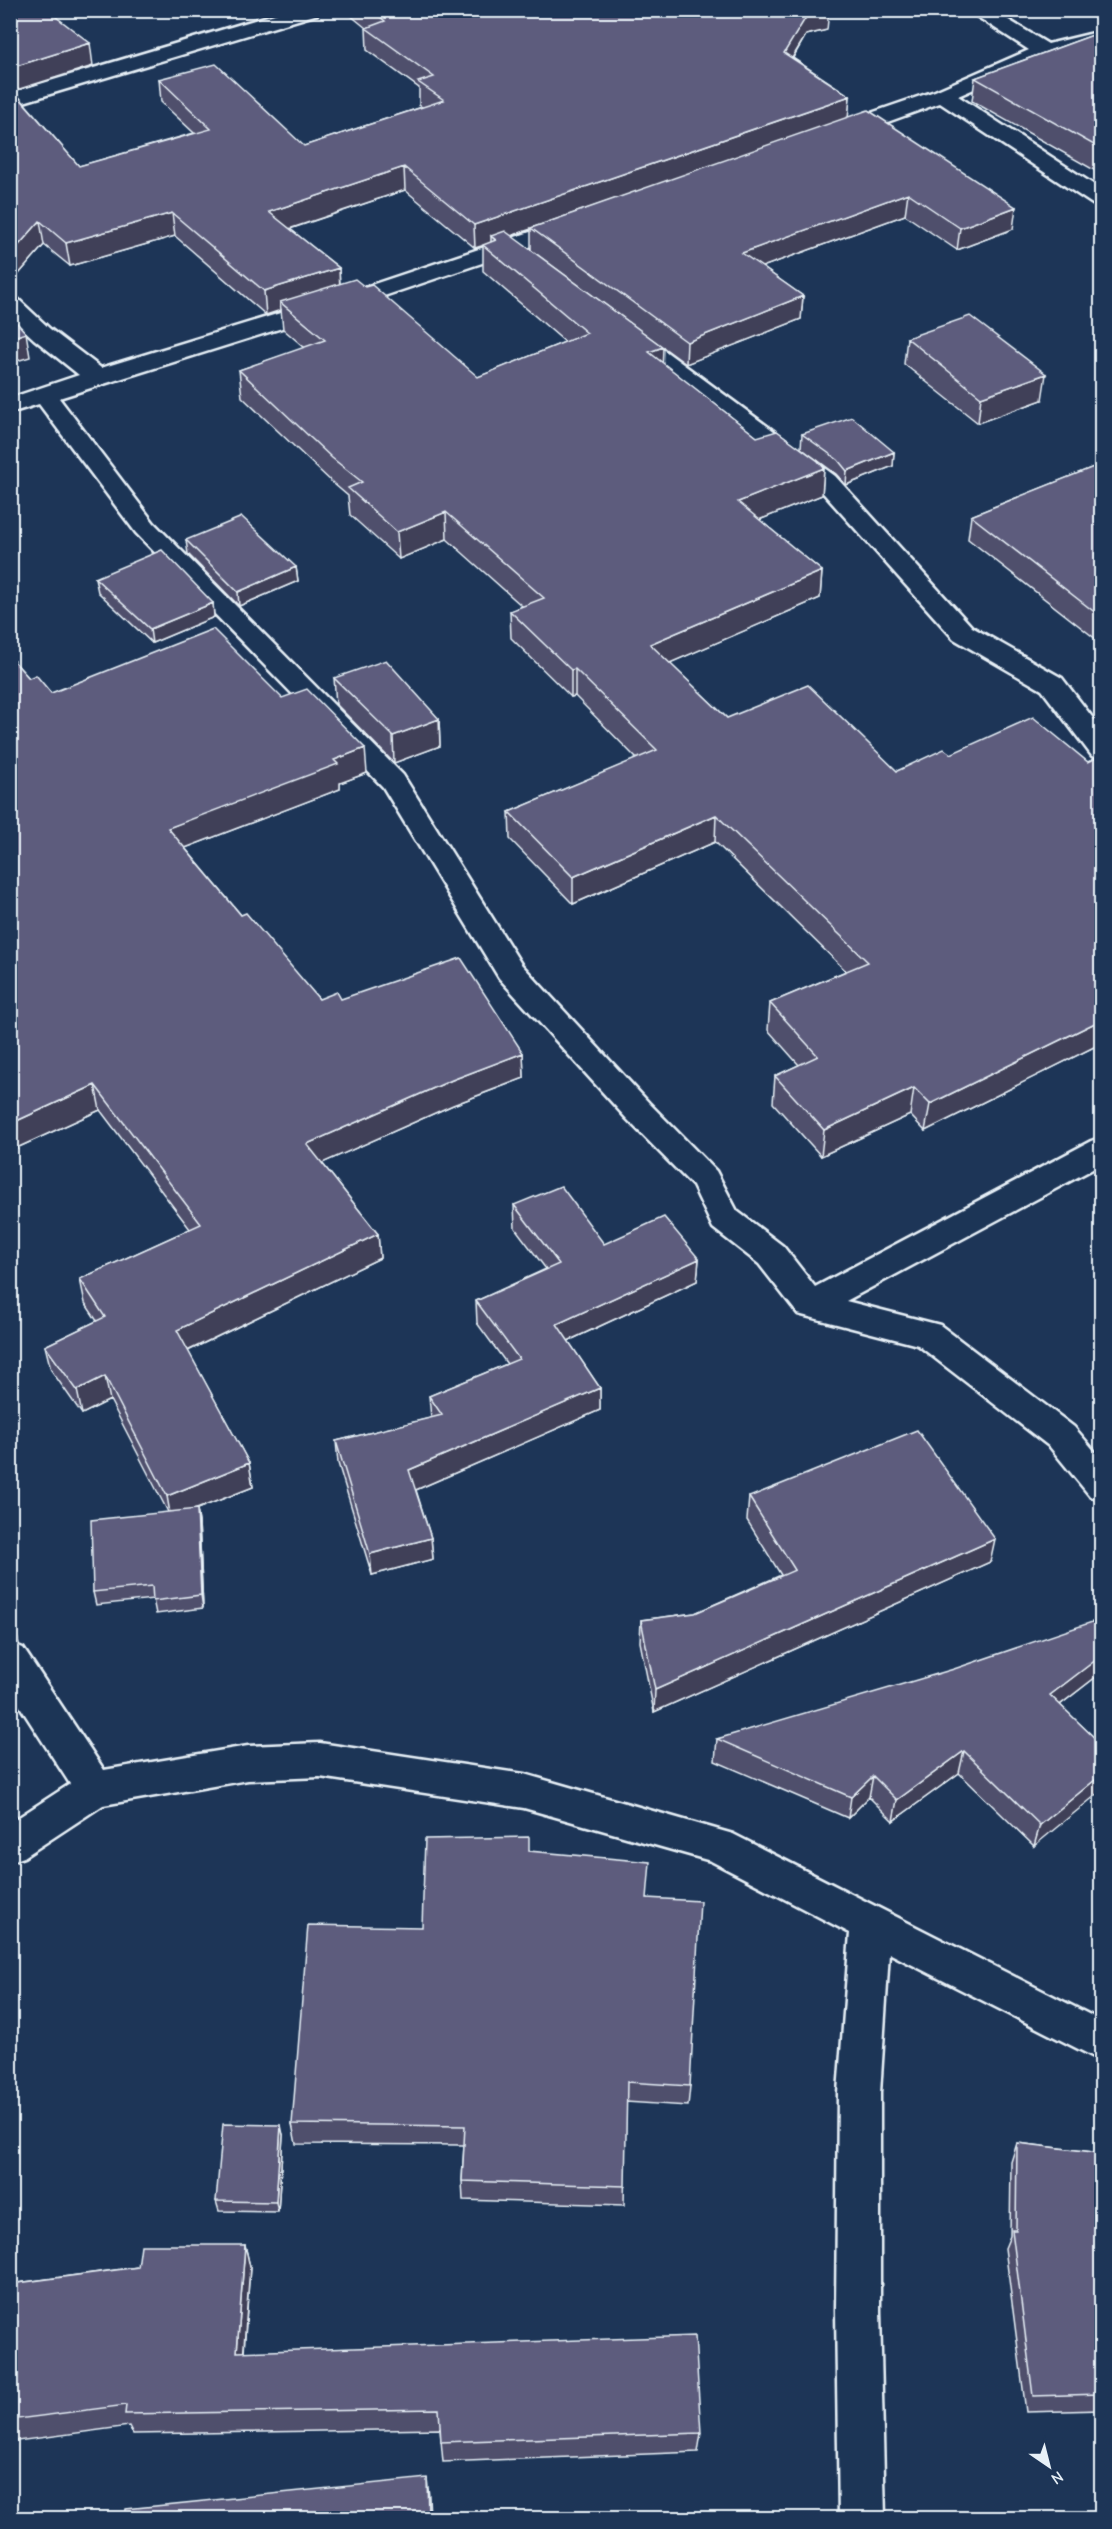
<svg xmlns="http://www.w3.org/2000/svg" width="1112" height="2529" font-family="'Comic Neue',sans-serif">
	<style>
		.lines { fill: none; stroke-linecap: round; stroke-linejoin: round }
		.minor-casing { stroke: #e8f1f8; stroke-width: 5 }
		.minor { fill: #1d3557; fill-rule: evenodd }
		.wall { fill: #504f6c; stroke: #e8f1f8; stroke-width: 1.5; fill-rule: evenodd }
		.shaded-wall { fill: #414058; stroke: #e8f1f8; stroke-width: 1.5 }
		.building { fill: #5d5c7d; stroke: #e8f1f8; stroke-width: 1.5 }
	</style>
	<rect width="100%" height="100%" fill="#1d3557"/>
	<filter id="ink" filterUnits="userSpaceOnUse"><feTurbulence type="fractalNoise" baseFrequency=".0167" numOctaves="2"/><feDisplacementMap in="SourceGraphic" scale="12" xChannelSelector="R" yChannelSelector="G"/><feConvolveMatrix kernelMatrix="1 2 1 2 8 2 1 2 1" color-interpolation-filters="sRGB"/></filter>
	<g filter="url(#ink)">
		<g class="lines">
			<g class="minor-casing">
				<path id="minor" d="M288,10h33l-3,4 -308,92v-13z
					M967,10h25l56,34 54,-13v12l-50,12 -94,41 144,94v17l-8,-2 -154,-102 -94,34 -8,1 -8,-1 -3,-5 3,-5 105,-36 94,-41z
					M572,218l8,2 3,5 -3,5 -196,66 -325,102 95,125 249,252 118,189 128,139 67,68 21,40 46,35 32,41 276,-146 11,-4v27l-256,137 94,24 134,102 28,33v40l-12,-4 -40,-49 -132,-102 -120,-31 -39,-50 -46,-36 -20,-42 -66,-67 -128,-141 -116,-191 -247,-254 -97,-129 -29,9v-15l69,-23 -45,-36 -24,-22v-20l8,2 32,30 51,39 267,-82z
					M626,326l8,2 201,148 137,151 90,51 40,52v29l-10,-3 -50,-66 -88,-51 -137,-153 -199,-148 -4,-5 4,-5z
					M10,1643l13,5 81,122 144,-24 72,-3 204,31 209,60 369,187v40l-213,-108 -9,140v218l5,207h-46l-3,-207 2,-218 12,-160 -139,-72 -187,-53 -204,-31 -72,3 -145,25 -79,52 -14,5v-39l60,-39 -60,-93z"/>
			</g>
			<use href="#minor" class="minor"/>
		</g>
		<path class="wall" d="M10,10l83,56 -79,25 65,75 115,-33 -33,-31 -2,-23 145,67 118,-39 -3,-2v-17l-52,-38 -1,-22 -22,-18h172l1,1 310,19 -21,5 -13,23 57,38 -2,21 165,112 -56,21 -52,-35 -143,52 41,29 -2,23 -115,45 -155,-114v-21l-20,7 151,127 95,74 67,31 -2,27 -63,25 63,51 -2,27 -151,65 58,55 170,53 54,-17 137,8 13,-6v292l-3,-3 -173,86 -15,-16 -89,41 -48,-53 2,-27 24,-11 -31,-35 2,-27 76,-32 -131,-129 -142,62 -63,-65 -1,-27 128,-53 -62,-63 -4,1 -60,-59 -1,-27 12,-5 -75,-67 -48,20 -49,-44 -2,-19 -14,-12 -92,-87 -3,-27 66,-22 -22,-19 -2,-19 -15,5 -91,-79 -105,30 -26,-21 -33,38zM405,190l70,58 8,-2v25l82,71 -87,35 -138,-93 -1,-16 -49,-39z
			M1101,32v142l-129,-73 3,-23z
			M907,338l135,62 -64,23 -74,-59z
			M802,434l92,18 -1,14 -47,19 -10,-11 -35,-26z
			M1101,464v179l-133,-104 3,-23z
			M186,540l110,27 2,14 -59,25 -51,-52z
			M95,578l118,25 1,14 -62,26 -54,-51z
			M10,657l19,21 22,15 231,5 85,75 -27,10v6l-155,59 56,67 78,84h22l182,54 1,25 -71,27 -131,58 56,71 2,24 -192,93 61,112 4,24 -56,22 2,13 4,86 -47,6 -3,-15 -57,6 -3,-13 75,-80 -58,-112 -28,14 -31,-44 -6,-24 52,-25 -12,-18 -5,-24 110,-50 -90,-119 -90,41z
			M334,678l105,41 1,27 -46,17 -58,-59z
			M514,1205l90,39 95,15 -2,22 -129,60 32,47v22l-184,80 15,48 2,21 -61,16 -34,-112 -2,-22 95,-23 -2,-22 78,-32 -30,-41 -1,-22 70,-32 -31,-41z
			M749,1497l241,65 -336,150 -14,-70 1,-22 54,-7 86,-38 -34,-55z
			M10,1606l9,38 -9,-3z
			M1101,1673l-41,32 41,39 -67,102 -75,-73 -66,48 -24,-24 -21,21 -133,-57 2,-22z
			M530,1851l118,47 42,188 -2,20 -62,-4 -2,103 -161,-5 -1,-19 2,-36 -168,-1 -4,-20 130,-197z
			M283,2135l-5,77 -59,-1 -3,-10z
			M1017,2143l84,10v257l-75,2 -21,-164 5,-12 1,-74z
			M245,2245l5,22 -6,85 457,81 -3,19 -255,10 -3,-33 -307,5 -4,-8 -119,16v-158l128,-17z"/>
		<path class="shaded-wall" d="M816,10h13l-2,20 -21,5 -24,40 2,-22 22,-40z
			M90,43l3,23 -83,26v-24z
			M850,96l-2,23 -317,109v1l-35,12 -5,-5v7l-16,5 -1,-23z
			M404,167l1,23 -134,45 -2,-23z
			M908,193l-3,22 -165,60 2,-22z
			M1016,207l-3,22 -56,21 3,-22z
			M172,213l3,23 -105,30 -4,-23z
			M40,221l4,24 -33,38 -1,-28z
			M339,268l1,24 -60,10 1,8 -15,5 -2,-24z
			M803,296l-2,23 -115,45 1,-22z
			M26,333l4,24 -20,6v-25z
			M663,347l-1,27 -13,-22z
			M1046,374l-4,26 -64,23 3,-26z
			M894,452l-1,14 -47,19 1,-14z
			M824,468l-2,27 -86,34 2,-27z
			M446,512l1,27 -48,20 -2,-27z
			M296,567l2,14 -59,25 -1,-14z
			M822,571l-2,27 -171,74 1,-28z
			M213,603l1,14 -62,26 -2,-14z
			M575,669v27l-4,1v-27z
			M439,719l1,27 -46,17 -1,-27z
			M365,748l2,25 -27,10v6l-168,64 -4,-25 166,-68z
			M716,815l-1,27 -142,62v-27z
			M1101,1020v11l-3,14 -173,86 5,-27z
			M523,1053l1,25 -71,27 -144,64 -2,-25 145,-64z
			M95,1085l5,25 -90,41v-27z
			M914,1088l-4,27 -89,41 3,-26z
			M378,1234l2,24 -199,96 -4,-24z
			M699,1259l-2,22 -140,65v-22z
			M105,1376l5,24 -28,14 -5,-24z
			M600,1388v22l-189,82 -2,-22z
			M249,1463l4,24 -82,32 -4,-23z
			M197,1509l2,13 4,86 -2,-13z
			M431,1538l2,21 -61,16 -2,-21z
			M995,1539l-5,23 -336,150 1,-22z
			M1101,1656v17l-57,44 6,-22z
			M964,1751l-5,22 -66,48 4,-21z
			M1101,1775v16l-67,55 6,-21z
			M873,1776l-4,21 -21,21 3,-21z
			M281,2125l2,10 -5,77 -2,-10z
			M245,2245l5,22 -8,106 -5,-21z
			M427,2478l2,18 1,22h-2z"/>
		<path class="building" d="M10,10h37l43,33 -80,25z
			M371,10h145l1,1 4,-1h295l-10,3 2,1 -24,39 66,43 -376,129 -70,-58 -135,45 70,56 -75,23 -92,-78 -106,30 -26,-22 -30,34v-168l69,79 132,-37 -52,-50 57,-15 88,82 140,-46 -26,-18 16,-5 -68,-49 19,-7z
			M1101,32v117l-126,-71z
			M868,110l148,97 -56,21 -52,-35 -166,60 61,43 -116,46 -156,-114z
			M505,231l158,116 -14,5 108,85 20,-6 41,30 6,7 -86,34 84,69 -172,73 77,74 81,-33 89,86 47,-22 7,5 82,-37 55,45 13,-6v264l-171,84 -16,-16 -90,42 -49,-54 43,-20 -48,-53 98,-41 -152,-147 -143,62 -64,-65 148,-62 -82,-81 -4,1 -61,-59 34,-13 -98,-86 -49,20 -49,-44 14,-6 -30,-24 -93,-88 86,-30 -45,-38 75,-23 10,8 7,-2 106,92 109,-44 -104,-88 13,-5 -5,-4z
			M10,315l16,18 -16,5z
			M970,316l76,58 -65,23 -74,-59z
			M852,417l42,35 -47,19 -9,-11 -36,-26z
			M1101,464v153l-130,-101z
			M242,517l54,50 -58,25 -52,-52z
			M162,550l51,53 -63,26 -55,-51z
			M213,629l69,69 25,-9 58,59 -31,12 4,4 -170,64 73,87 5,-2 73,86 18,-7 4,7 120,-41 62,95 -71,27 -145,64 71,90 -201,96 72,133 -82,33 -62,-120 -28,14 -32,-44 60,-29 -25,-38 121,-55 -106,-139 -85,39v-467l19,21 7,-3 15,18z
			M386,660l53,59 -46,17 -59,-58z
			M561,1186l43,58 60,-27 35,42 -142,65 43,64 -191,82 22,68 -61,16 -34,-113 106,-26 -13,-19 90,-37 -43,-58 83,-37 -45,-59z
			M917,1430l78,109 -340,151 -14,-70 54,-7 100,-43 -46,-73z
			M197,1509l4,86 -48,6 -1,-15 -59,6 -2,-72z
			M1101,1619v37l-51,39 51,49v31l-61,50 -76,-74 -67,49 -24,-24 -22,21 -134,-58 237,-70z
			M529,1837v14l121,11 -3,36 53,3 -10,185 -63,-4 -2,104 -163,-5 3,-55 -173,-2 16,-199 114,2 3,-88z
			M223,2124l58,1 -5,77 -60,-1z
			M1017,2143l84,10v241l-68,2 -21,-166h4z
			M141,2245h104l-8,107 458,-16 6,97 -260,9 -2,-33 -314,5 1,-9 -116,15v-136l128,-17z
			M427,2478l1,40h-303l1,-9z"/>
	</g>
	<rect width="1112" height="2529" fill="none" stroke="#1d3557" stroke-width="36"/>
	<rect x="18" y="18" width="1076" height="2493" fill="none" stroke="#e8f1f8" stroke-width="2" filter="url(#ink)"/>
	<g transform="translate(1049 2466) rotate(145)" stroke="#1d3557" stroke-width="4.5" paint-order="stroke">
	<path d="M0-4.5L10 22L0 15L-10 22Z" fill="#e8f1f8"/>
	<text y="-9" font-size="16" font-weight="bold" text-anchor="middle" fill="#e8f1f8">N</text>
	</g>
</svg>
